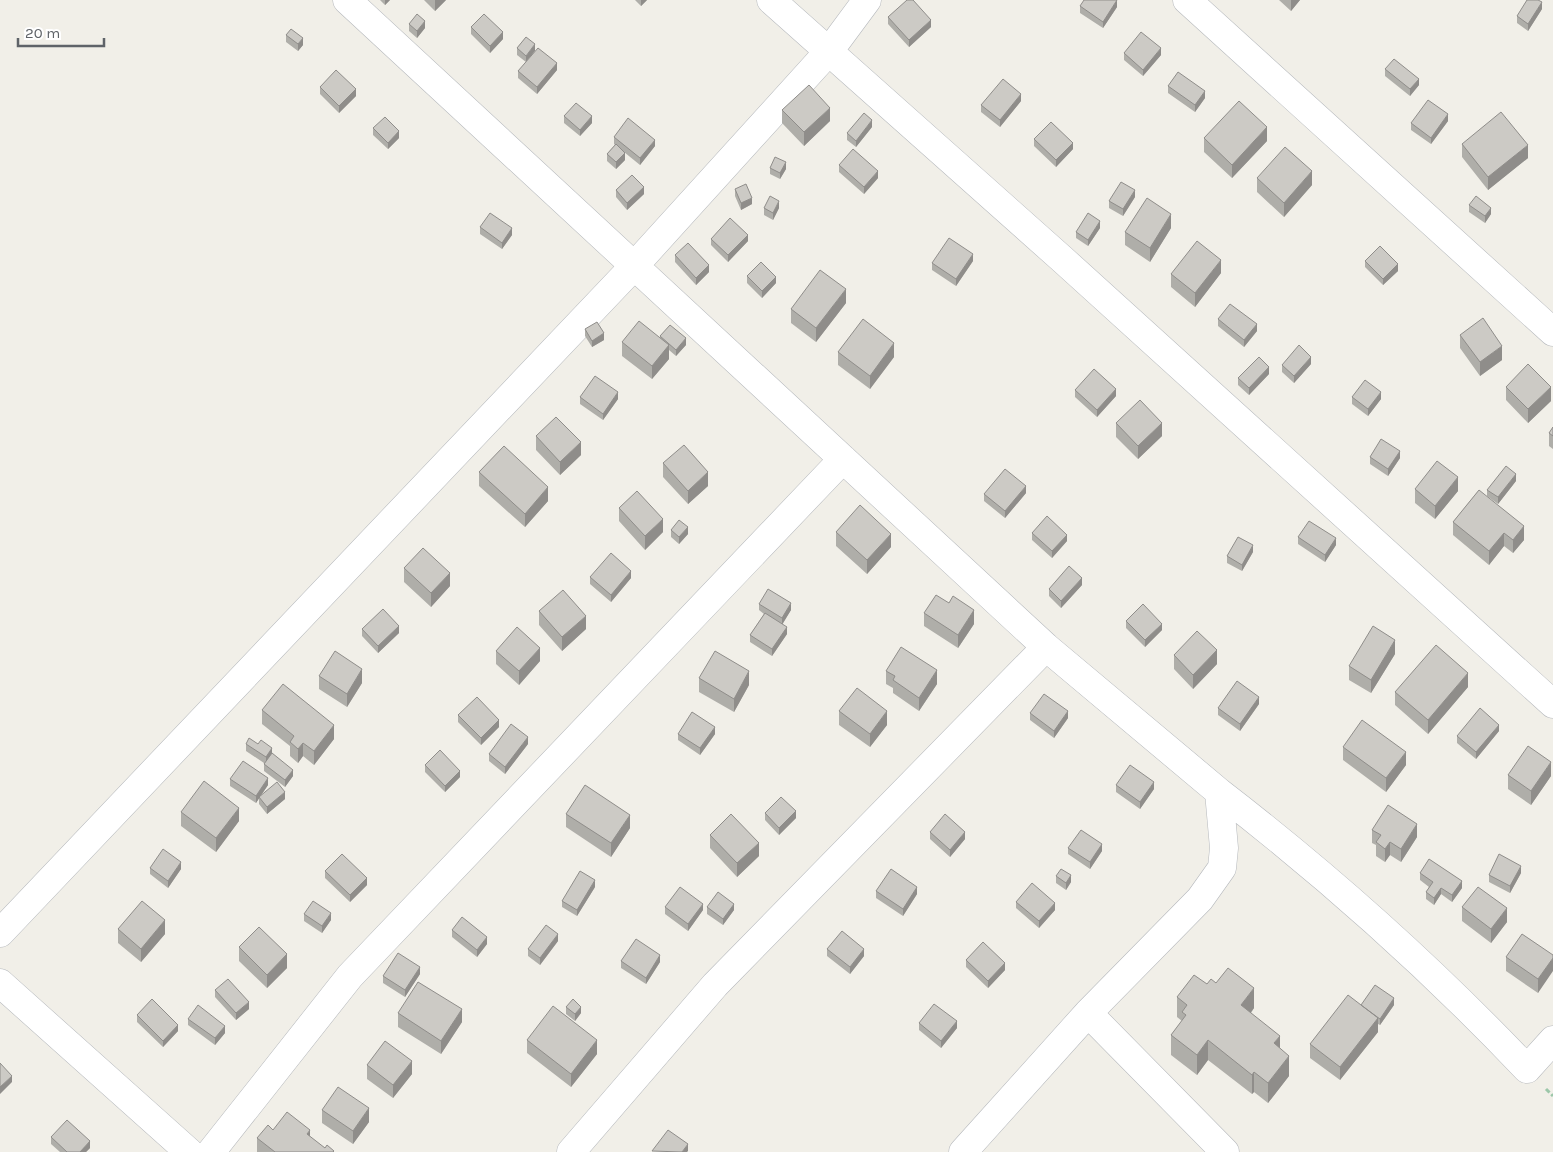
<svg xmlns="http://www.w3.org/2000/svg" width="1553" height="1152" font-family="Karla,sans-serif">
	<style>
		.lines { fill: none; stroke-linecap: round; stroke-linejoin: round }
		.minor-casing { stroke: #b5b8bc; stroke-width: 29 }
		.path { stroke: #9cc7a9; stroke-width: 3; stroke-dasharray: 5 2.5; stroke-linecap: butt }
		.minor { stroke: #fff; stroke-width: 28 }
		.wall { fill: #afaea9 }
		.shaded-wall { fill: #8f8d8a }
		.building { fill: #cccac5; stroke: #8f8d8a }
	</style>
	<rect width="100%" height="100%" fill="#f1efe8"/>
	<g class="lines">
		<g class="minor-casing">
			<path id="minor" d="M347,0l699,647 173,145 5,56 -2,20 -22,31 -112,114 -125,139
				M771,0l291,259 491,445
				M1187,0l366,332
				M1219,792c109,84 213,177 308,277l26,-29
				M0,933l635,-668 195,-215 37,-50
				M0,983l189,169
				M1088,1013l137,139
				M211,1152l139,-176 493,-517
				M571,1152l144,-167 331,-338"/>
		</g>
		<path class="path" d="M1546,1089l7,7"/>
		<use href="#minor" class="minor"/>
	</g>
	<path class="wall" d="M380,0h10l-5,5z
		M424,0h22l-11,11z
		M635,0h12l-6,6z
		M1279,0h21l-9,11z
		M1080,6l37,1 -14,21 -23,-15z
		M1542,9l-14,22 -11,-8v-7z
		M888,17l43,10 -22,20 -21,-23z
		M409,24l16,4 -8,10 -8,-7z
		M471,27l32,12 -13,14 -19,-19z
		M286,35l17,10 -5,6 -12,-9z
		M526,37v25l-9,-7v-7z
		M1124,53l37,2 -18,21 -19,-16z
		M1385,69l34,16 -9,11 -25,-20z
		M557,70l-20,24 -19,-16v-7z
		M1168,86l37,12 -10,14 -27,-19z
		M320,87l36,9 -17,17 -19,-19z
		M1021,101l-21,26 -19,-15v-7z
		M782,110l48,11 -26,25 -22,-23z
		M564,116l28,7 -12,13 -16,-13z
		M1448,121l-17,23 -20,-14v-7z
		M872,127l-16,20 -9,-7v-7z
		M373,128l26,10 -11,11 -15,-14z
		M614,137l41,9 -15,19 -16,-13 1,8 -9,9 -9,-8v-7l8,-9 -1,-1z
		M1204,138l63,3 -35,37 -28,-26z
		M1034,139l39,10 -17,18 -22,-21z
		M1462,144l66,14 -40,32 -26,-33z
		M839,165l39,13 -14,16 -25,-22z
		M770,168l16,1 -6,10 -10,-5z
		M1257,178l55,7 -28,32 -27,-25z
		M735,189l17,15 -11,6 -6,-14z
		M616,190l28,4 -17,16 -11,-13z
		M1135,197l-12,19 -14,-8v-7z
		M1469,205l22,9 -6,9 -16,-11z
		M764,208h15l-6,12 -9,-5z
		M480,227l32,8 -10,14 -22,-15z
		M1100,228l-12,18 -12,-8v-6z
		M1171,228l-21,34 -25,-17v-13z
		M711,239l37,2 -20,21 -17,-17z
		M675,255l34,17 -13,13 -21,-23z
		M973,261l-17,25 -24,-16v-7z
		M1365,261l33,10 -15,14 -18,-18z
		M1221,273l-26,34 -24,-20v-13z
		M747,276l29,7 -14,15 -15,-15z
		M846,303l-30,39 -25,-19v-14z
		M1218,319l39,12 -13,16 -26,-21z
		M585,329l19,11 -12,7 -7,-11z
		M1460,335l42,25 -22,16 -20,-28z
		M660,336l26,9 -10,11 -7,-6v9l-17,20 -30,-23v-14l38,-4z
		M838,352l56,5 -24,32 -32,-24z
		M1311,364l-17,19 -12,-11v-7z
		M1269,374l-20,21 -11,-10v-7z
		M1506,387l45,14 -23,22 -22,-23z
		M1075,390l41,6 -19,21 -22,-20z
		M580,397l38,2 -15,21 -23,-16z
		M1352,397l29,2 -13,17 -16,-12z
		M1116,423l46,13 -24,23 -22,-22z
		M1553,427v22l-4,-3v-13z
		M536,436l45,19 -21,20 -24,-25z
		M1370,457l30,1 -12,18 -18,-12z
		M663,463l45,23 -20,18 -25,-27z
		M479,472l69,29 -23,26 -46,-41z
		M1516,481l-18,23 -11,-8v-6z
		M1415,489l43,2 -23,28 -20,-16z
		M1479,490l45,50 -11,13 -9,-7 -15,19 -36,-30v-13z
		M1026,493l-21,25 -21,-17v-7z
		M619,508l44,24 -18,18 -26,-29z
		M671,530l17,4 -9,10 -8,-7z
		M836,532l55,15 -24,27 -31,-28z
		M1032,533l35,8 -15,17 -20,-18z
		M1298,537l38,8 -11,17 -27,-18z
		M1253,552l-11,19 -15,-8v-7z
		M404,568l46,18 -19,21 -27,-25z
		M590,577l41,1 -20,24 -21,-18z
		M1082,585l-21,23 -12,-12v-7z
		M759,604l32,6 -9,14 5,10 -15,22 -22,-14v-7l14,-21 -5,-4z
		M539,611l47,18 -24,22 -23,-26z
		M924,613l50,11 -16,24 -34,-22z
		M1126,621l36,9 -17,17 -19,-19z
		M362,629l37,4 -21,20 -16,-17z
		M496,651l44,10 -21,24 -23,-21z
		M1395,654l-24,39 -22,-13v-14z
		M1174,655l43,9 -24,25 -19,-20z
		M886,671l51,13 -18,27 -26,-18v-5l-7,-4z
		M319,676l43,7 -15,24 -28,-18z
		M699,678l50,7 -15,27 -35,-20z
		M1468,687l-40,47 -33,-29v-13z
		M1259,704l-19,27 -22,-16v-7z
		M262,710l72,29 -20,26 -11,-9 -5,7 -8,-7v-10l-28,-22z
		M839,711l48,14 -17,22 -31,-22z
		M1030,713l38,5 -14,20 -24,-18z
		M458,715l41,12 -18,18 -23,-23z
		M1499,731l-23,28 -19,-16v-7z
		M678,734h37l-15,21 -22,-15z
		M246,744l26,9 21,23 -8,11 -21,-16v-8l-18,-12z
		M528,744l-23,30 -16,-13v-7z
		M1343,747l63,18 -20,27 -43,-32z
		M425,765l35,12 -15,15 -20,-20z
		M1508,775l43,1 -20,29 -23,-16z
		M230,779l38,6 -7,10 24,4 -18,15 -8,-10v-6l-3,5 -26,-17z
		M1116,785l38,4 -14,20 -24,-17z
		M181,812l58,9 -23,31 -35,-26z
		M765,813l31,5 -17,17 -14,-15z
		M566,814l64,14 -19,29 -45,-30z
		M1372,830l45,7 -16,25 -11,-7 -5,7 -9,-6v-11l-4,-2z
		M930,832l35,7 -15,18 -20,-18z
		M710,835l49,21 -22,21 -27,-29z
		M1068,848l34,3 -12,18 -22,-15z
		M150,868l31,1 -13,19 -18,-14z
		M325,871l42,14 -17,17 -25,-24z
		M1420,873l42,15 -10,14 -11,-8 -7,11 -8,-6v-7l3,-5 -9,-7z
		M1521,873l-11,20 -21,-11v-7z
		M1056,876l15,6 -5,8 -10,-7z
		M595,887l-18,29 -15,-9v-6z
		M876,891l41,3 -14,22 -27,-18z
		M1016,902l39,8 -16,18 -23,-20z
		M665,907l38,3 -15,21 -23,-17z
		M707,907l27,3 -11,15 -16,-11z
		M1462,907l45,15 -16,21 -29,-22z
		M304,914l27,6 -9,13 -18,-12z
		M118,929l47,5 -24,28 -23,-19z
		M452,930l35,14 -10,13 -25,-20z
		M558,941l-18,24 -12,-9v-7z
		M239,947l48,21 -20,20 -28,-27z
		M827,949l37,7 -14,18 -23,-18z
		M1553,955l-15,38 -32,-22v-14z
		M966,960l39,10 -17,18 -22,-21z
		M621,961l39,1 -14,22 -25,-16z
		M420,974l-15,23 -22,-14v-7z
		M1216,983l38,25 -3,5 29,35 9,28 -21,27 -14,-11 -2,2 -44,-34 -11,15 -26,-20v-20l11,-14 -5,-4v-20l30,-13z
		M215,990l34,19 -13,11 -21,-23z
		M1361,1005h33l-14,20 -2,-1v8l-38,48 -30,-22v-14l51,-38z
		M566,1007l15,6 -6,8 -9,-7z
		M398,1013l64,9 -21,32 -43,-27z
		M137,1015l41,16 -15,16 -26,-25z
		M188,1019l37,14 -10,12 -27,-20z
		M919,1023l38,5 -16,20 -22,-18z
		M527,1040l70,14 -26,33 -44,-34z
		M367,1065l45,9 -19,24 -26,-19z
		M322,1110l47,12 -16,22 -31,-21z
		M273,1130l37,7 15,11 9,4h-77v-14z
		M51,1137l39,11 -4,4h-26l-9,-8z"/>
	<path class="shaded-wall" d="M385,0h5l-5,5z
		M435,0h11l-11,11z
		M641,0h6l-6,6z
		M1117,0v7l-14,21v-6z
		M1291,0h9l-9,11z
		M1542,2v7l-14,22v-7z
		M931,20v7l-22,20v-7z
		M425,21v7l-8,10v-7z
		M503,32v7l-13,14v-7z
		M303,38v7l-5,6v-7z
		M535,44v7l-9,11v-6z
		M1161,48v7l-18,21v-6z
		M557,63v7l-20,24v-7z
		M1419,79v6l-9,11v-7z
		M356,89v7l-17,17v-7z
		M1205,91v7l-10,14v-7z
		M1021,94v7l-21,26v-7z
		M830,108v13l-26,25v-14z
		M1448,114v7l-17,23v-6z
		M592,116v7l-12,13v-6z
		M872,120v7l-16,20v-6z
		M1267,127v14l-35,37v-13z
		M399,131v7l-11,11v-6z
		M655,140v6l-15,19v-7z
		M1073,143v6l-17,18v-7z
		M1528,145v13l-40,32v-13z
		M625,153v7l-9,9v-7z
		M786,162v7l-6,10v-6z
		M878,171v7l-14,16v-7z
		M1312,171v14l-28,32v-14z
		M644,187v7l-17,16v-7z
		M1135,190v7l-12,19v-7z
		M752,198v6l-11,6v-7z
		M779,201v7l-6,12v-7z
		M1491,208v6l-6,9v-7z
		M1171,214v14l-21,34v-14z
		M1100,221v7l-12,18v-6z
		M512,228v7l-10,14v-6z
		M748,235v6l-20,21v-7z
		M973,254v7l-17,25v-7z
		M1221,260v13l-26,34v-14z
		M1398,264v7l-15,14v-6z
		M709,265v7l-13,13v-7z
		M776,277v6l-14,15v-7z
		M846,289v14l-30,39v-14z
		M1257,324v7l-13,16v-7z
		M604,333v7l-12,7v-6z
		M686,338v7l-10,11v-6z
		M894,343v14l-24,32v-13z
		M669,345v14l-17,20v-13z
		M1502,346v14l-22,16v-14z
		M1311,357v7l-17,19v-7z
		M1269,367v7l-20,21v-7z
		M1551,387v14l-23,22v-14z
		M1116,389v7l-19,21v-7z
		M618,392v7l-15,21v-6z
		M1381,392v7l-13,17v-7z
		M1162,423v13l-24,23v-13z
		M581,442v13l-21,20v-13z
		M1400,451v7l-12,18v-7z
		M708,472v14l-20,18v-13z
		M1516,474v7l-18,23v-7z
		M1458,477v14l-23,28v-13z
		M1026,486v7l-21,25v-7z
		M548,487v14l-23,26v-13z
		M663,519v13l-18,18v-14z
		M1524,526v14l-11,13v-13z
		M688,527v7l-9,10v-7z
		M1504,533v13l-15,19v-14z
		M891,534v13l-24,27v-14z
		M1067,535v6l-15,17v-7z
		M1336,538v7l-11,17v-7z
		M1253,545v7l-11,19v-6z
		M631,571v7l-20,24v-7z
		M450,573v13l-19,21v-14z
		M1082,578v7l-21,23v-7z
		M791,603v7l-9,15v-7z
		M974,610v14l-16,24v-13z
		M586,616v13l-24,22v-14z
		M1162,624v6l-17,17v-7z
		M399,626v7l-21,20v-7z
		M787,627v7l-15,22v-7z
		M1395,640v14l-24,39v-13z
		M540,648v13l-21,24v-14z
		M1217,650v14l-24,25v-14z
		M362,669v14l-15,24v-13z
		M937,670v14l-18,27v-13z
		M749,671v14l-15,27v-13z
		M1468,673v14l-40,47v-14z
		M1259,697v7l-19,27v-7z
		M887,711v14l-17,22v-13z
		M1068,711v7l-14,20v-7z
		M499,720v7l-18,18v-7z
		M334,725v14l-20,26v-14z
		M1499,725v6l-23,28v-7z
		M715,727v7l-15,21v-7z
		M528,737v7l-23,30v-7z
		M303,743v13l-5,7v-14z
		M272,748v7l-6,9v-7z
		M1406,752v13l-20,27v-14z
		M1551,762v14l-20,29v-14z
		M293,770v6l-8,11v-7z
		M460,771v6l-15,15v-6z
		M268,778v7l-12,18v-7z
		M1154,782v7l-14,20v-7z
		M285,792v7l-18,15v-7z
		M239,808v13l-23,31v-14z
		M796,811v7l-17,17v-7z
		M630,815v13l-19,29v-14z
		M1417,824v13l-16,25v-13z
		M965,832v7l-15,18v-7z
		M1390,842v13l-5,7v-13z
		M759,843v13l-22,21v-14z
		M1102,844v7l-12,18v-7z
		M181,862v7l-13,19v-7z
		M1521,866v7l-11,20v-7z
		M1071,875v7l-5,8v-7z
		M367,878v7l-17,17v-7z
		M595,880v7l-18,29v-6z
		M1462,881v7l-10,14v-7z
		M917,887v7l-14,22v-7z
		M1441,888v6l-7,11v-7z
		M1055,903v7l-16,18v-7z
		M703,904v6l-15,21v-7z
		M734,904v6l-11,15v-6z
		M1507,908v14l-16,21v-14z
		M331,913v7l-9,13v-7z
		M165,920v14l-24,28v-13z
		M558,934v7l-18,24v-7z
		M487,937v7l-10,13v-7z
		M864,949v7l-14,18v-7z
		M287,954v14l-20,20v-13z
		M660,955v7l-14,22v-6z
		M1553,958v13l-15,22v-14z
		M1005,963v7l-17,18v-7z
		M420,967v7l-15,23v-7z
		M1254,988v20l-13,17v-20z
		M1394,998v7l-14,20v-6z
		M249,1002v7l-13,11v-7z
		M581,1007v6l-6,8v-7z
		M462,1009v13l-21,32v-13z
		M1378,1018v14l-38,48v-13z
		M957,1021v7l-16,20v-7z
		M178,1025v6l-15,16v-6z
		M225,1026v7l-10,12v-7z
		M1280,1036v19l-6,-12z
		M597,1040v14l-26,33v-13z
		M1208,1040v20l-11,15v-20z
		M1289,1056v20l-21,27v-20z
		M412,1061v13l-19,24v-13z
		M1254,1072v20l-2,2v-19z
		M12,1076v6l-12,12v-7z
		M369,1108v14l-16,22v-13z
		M310,1130v13l-3,-9z
		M90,1141v7l-4,4h-6z
		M688,1144v7l-1,1h-5z"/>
	<path class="building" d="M907,0h6l18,20 -22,20 -21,-23z
		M1084,0h33l-14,22 -23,-16z
		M1527,0h11l4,2 -14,22 -11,-8z
		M417,14l8,7 -8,10 -8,-7z
		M484,14l19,18 -13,14 -19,-19z
		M291,29l12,9 -5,6 -12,-9z
		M1141,32l20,16 -18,22 -19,-17z
		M526,37l9,7 -9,12 -9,-8z
		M538,48l19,15 -20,24 -19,-16z
		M1394,59l25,20 -9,10 -25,-20z
		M336,70l20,19 -17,17 -19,-19z
		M1178,72l27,19 -10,14 -27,-19z
		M1003,79l18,15 -21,26 -19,-15z
		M809,85l21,23 -26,24 -22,-22z
		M1428,100l20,14 -17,24 -20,-15z
		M1239,101l28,26 -35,38 -28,-27z
		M576,103l16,13 -12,14 -16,-14z
		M1501,112l27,33 -40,32 -26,-33z
		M864,113l8,7 -16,21 -9,-8z
		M385,117l14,14 -11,12 -15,-15z
		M628,118l27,22 -15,18 -26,-21z
		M1051,122l22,21 -17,17 -22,-21z
		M616,144l9,9 -9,9 -9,-8z
		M1285,147l27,24 -28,32 -27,-25z
		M853,149l25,22 -14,16 -25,-22z
		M775,157l11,5 -6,11 -10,-5z
		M632,175l12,12 -17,16 -11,-13z
		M1121,182l14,8 -12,19 -14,-8z
		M746,184l6,14 -11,5 -6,-14z
		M770,196l9,5 -6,12 -9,-5z
		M1476,196l15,12 -6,8 -16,-11z
		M1147,198l24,16 -21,34 -25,-16z
		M490,213l22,15 -10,15 -22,-16z
		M1088,213l12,8 -12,19 -12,-8z
		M730,218l18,17 -20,20 -17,-16z
		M949,238l24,16 -17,25 -24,-16z
		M1197,241l24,19 -26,33 -24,-19z
		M688,243l21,22 -13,13 -21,-23z
		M1380,246l18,18 -15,15 -18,-18z
		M761,262l15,15 -14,14 -15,-15z
		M820,270l26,19 -30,39 -25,-19z
		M1230,304l27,20 -13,16 -26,-21z
		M1483,318l19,28 -22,16 -20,-27z
		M863,319l31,24 -24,33 -32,-24z
		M639,321l30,24 -17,21 -30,-24z
		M597,322l7,11 -12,8 -7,-12z
		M670,325l16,13 -10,12 -16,-14z
		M1299,345l12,12 -17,19 -12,-11z
		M1259,357l10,10 -20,21 -11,-10z
		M1528,364l23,23 -23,22 -22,-22z
		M1094,369l22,20 -19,21 -22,-20z
		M595,376l23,16 -15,22 -23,-17z
		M1365,380l16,12 -13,17 -16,-12z
		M1140,400l22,23 -24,23 -22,-23z
		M556,417l25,25 -21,20 -24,-26z
		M1553,427v9l-4,-3z
		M1381,439l19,12 -12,18 -18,-12z
		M684,445l24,27 -20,19 -25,-28z
		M504,446l44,41 -23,27 -46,-42z
		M1437,461l21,16 -23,29 -20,-17z
		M1506,466l10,8 -18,23 -11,-7z
		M1005,469l21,17 -21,25 -21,-17z
		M1479,490l45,36 -11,14 -9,-7 -15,18 -36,-29z
		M637,491l26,28 -18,17 -26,-28z
		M860,505l31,29 -24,26 -31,-28z
		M1047,516l20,19 -15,16 -20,-18z
		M679,520l9,7 -9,10 -8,-7z
		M1309,521l27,17 -11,17 -27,-18z
		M1238,537l15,8 -11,20 -15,-9z
		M423,548l27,25 -19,20 -27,-25z
		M611,553l20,18 -20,24 -21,-18z
		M1069,566l13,12 -21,23 -12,-12z
		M768,589l23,14 -9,15 -23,-14z
		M563,590l23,26 -24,21 -23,-26z
		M936,595l13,8 4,-7 21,14 -16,25 -34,-22z
		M1143,604l19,20 -17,16 -19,-19z
		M383,609l16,17 -21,20 -16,-17z
		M765,613l22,14 -15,22 -22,-14z
		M1373,626l22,14 -24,40 -22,-14z
		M517,627l23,21 -21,23 -23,-20z
		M1197,631l20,19 -24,25 -19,-20z
		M1436,645l32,28 -40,47 -33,-28z
		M901,647l36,23 -18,28 -26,-18 2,-4 -9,-5z
		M335,651l27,18 -15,25 -28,-18z
		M715,651l34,20 -15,28 -35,-21z
		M1237,681l22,16 -19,27 -22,-16z
		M283,684l51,41 -20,26 -11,-8 -5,6 -8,-7 4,-6 -32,-26z
		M857,688l30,23 -17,23 -31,-23z
		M1044,694l24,17 -14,20 -24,-18z
		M477,697l22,23 -18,18 -23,-23z
		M1480,708l19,17 -23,27 -19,-16z
		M692,712l23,15 -15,21 -22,-14z
		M1362,720l44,32 -20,26 -43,-31z
		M511,724l17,13 -23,30 -16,-13z
		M249,738l9,6 3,-4 11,8 -6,9 -20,-13z
		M1528,746l23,16 -20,29 -23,-16z
		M440,750l20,21 -15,15 -20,-21z
		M272,753l21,17 -8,10 -21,-16z
		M243,761l25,17 -12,18 -26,-17z
		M1130,765l24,17 -14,20 -24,-17z
		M204,781l35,27 -23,30 -35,-26z
		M277,782l8,10 -18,15 -8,-10z
		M585,785l45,30 -19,28 -45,-29z
		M781,797l15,14 -17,17 -14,-15z
		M1388,805l29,19 -16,25 -11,-7 -5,7 -9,-7 5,-7 -9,-5z
		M731,814l28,29 -22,20 -27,-28z
		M945,814l20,18 -15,18 -20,-18z
		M1081,830l21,14 -12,18 -22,-14z
		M163,849l18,13 -13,19 -18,-13z
		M342,854l25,24 -17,17 -25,-24z
		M1499,854l22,12 -11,20 -21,-11z
		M1429,859l33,22 -10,14 -11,-7 -7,10 -8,-6 7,-10 -13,-9z
		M891,869l26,18 -14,22 -27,-18z
		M1061,869l10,6 -5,8 -10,-7z
		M580,871l15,9 -18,30 -15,-9z
		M1032,883l23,20 -16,18 -23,-19z
		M680,887l23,17 -15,20 -23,-17z
		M1478,887l29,21 -16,21 -29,-22z
		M718,892l16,12 -11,15 -16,-12z
		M142,901l23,19 -24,29 -23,-20z
		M313,901l18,12 -9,13 -18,-12z
		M462,917l25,20 -10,13 -25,-20z
		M546,925l12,9 -18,24 -12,-9z
		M259,927l28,27 -20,21 -28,-28z
		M842,931l22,18 -14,18 -23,-18z
		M1522,934l31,21v3l-15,21 -32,-22z
		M636,939l24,16 -14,23 -25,-17z
		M983,942l22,21 -17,18 -22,-21z
		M398,953l22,14 -15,23 -22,-14z
		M1228,968l26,20 -13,17 39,31 -6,7 15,13 -21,27 -14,-11 -2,3 -44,-35 -11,15 -26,-20 15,-20 -4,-3 5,-7 -10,-8 17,-22 13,9 4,-5 5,4z
		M228,979l21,23 -13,11 -21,-23z
		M418,982l44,27 -21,32 -43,-28z
		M1375,985l19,13 -14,21 -19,-14z
		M1348,995l30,23 -38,49 -30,-23z
		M152,999l26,26 -15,16 -26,-26z
		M573,999l8,8 -6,7 -9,-7z
		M934,1004l23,17 -16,20 -22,-18z
		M198,1005l27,21 -10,12 -27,-19z
		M553,1006l44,34 -26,34 -44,-34z
		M385,1041l27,20 -19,24 -26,-20z
		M0,1063l12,13 -12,11z
		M338,1087l31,21 -16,23 -31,-21z
		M287,1112l23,18 -3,4 18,14 2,-3 7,6 -1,1h-58l-18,-14 11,-13 5,5z
		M67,1120l23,21 -10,11h-13l-16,-15z
		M668,1130l20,14 -6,8 -30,-1z"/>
	<path d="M18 38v8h86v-8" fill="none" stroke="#5f6368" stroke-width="2.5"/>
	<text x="25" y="38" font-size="15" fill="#5f6368" stroke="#ffffff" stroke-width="4" paint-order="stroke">20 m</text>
</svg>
